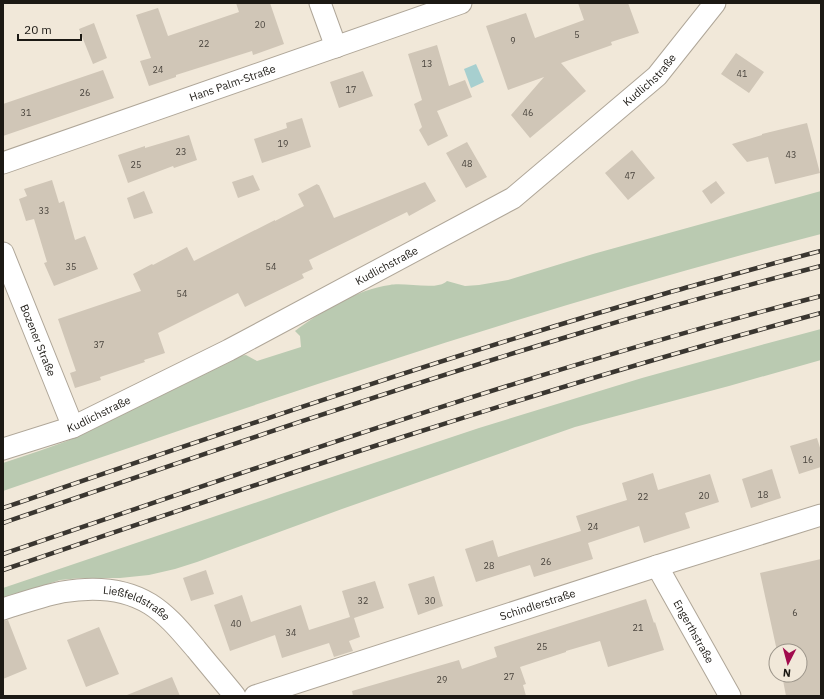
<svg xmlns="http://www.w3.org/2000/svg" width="824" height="699" font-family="'IBM Plex Sans',sans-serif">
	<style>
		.green { fill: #bacab1 }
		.water { fill: #a7cfcf }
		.building { fill: #d0c6b7 }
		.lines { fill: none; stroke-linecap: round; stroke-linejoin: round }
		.minor-casing { stroke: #afa698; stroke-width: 23 }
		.minor { stroke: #fff; stroke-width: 21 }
		.rail-casing { stroke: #3a3630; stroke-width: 4.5 }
		.rail { stroke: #f1e8d9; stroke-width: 3; stroke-dasharray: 9; stroke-linecap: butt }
		.labels { text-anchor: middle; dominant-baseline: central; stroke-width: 4; stroke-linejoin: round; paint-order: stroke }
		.number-label { font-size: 9px; fill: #49443d }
		.street-label { font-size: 11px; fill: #1c1914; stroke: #f1e8d9 }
	</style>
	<rect width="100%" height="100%" fill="#f1e8d9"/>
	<path class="green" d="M821,191v43c-277,71 -548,164 -818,257v-28l36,-12 28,-10 28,-13 143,-72 8,-1 11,6 44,-14 -1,-11 -5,-5c28,-21 61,-41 95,-46 15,-3 48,6 57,-4l18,5 14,-1 29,-5 85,-26z
		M821,329v31l-92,26 -154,41 -233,82 -145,53 -22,7 -26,6 -29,3h-39l-21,2 -57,19v-11l278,-94 198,-66 163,-50 112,-31z"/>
	<path class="water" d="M476,64l8,18 -13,6 -7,-19z"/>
	<path class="building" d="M236,3h34l14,41 -31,11 -1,-4 -76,24v2l-27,9 -9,-25 11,-3 -15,-43 22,-7 10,28 71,-24z
		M578,3h50l11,30 -28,9 1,3 -51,18 25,28 -56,47 -19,-23 33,-38 -36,13 -22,-64 40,-13 9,25 49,-18z
		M94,23l13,35 -14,6 -14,-35z
		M437,45l12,41 16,-6 7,17 -35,14 11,25 -20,10 -9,-16 3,-3 -8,-23 8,-4 -14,-46z
		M736,53l28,19 -15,21 -28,-19z
		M103,70l11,28 -111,38v-32z
		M363,71l10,25 -34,12 -9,-26z
		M302,118l9,29 -49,16 -8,-24 33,-11 -1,-5z
		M807,123l13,50 -45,11 -7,-27 -21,5 -15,-18 30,-9v-1z
		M189,135l8,25 -23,8 -1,-2 -45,17 -10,-28 27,-9v2z
		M467,142l20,35 -21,11 -20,-35z
		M632,150l23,28 -27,22 -23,-27z
		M253,175l7,15 -22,8 -6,-16z
		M52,180l7,23 5,-2 11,39 10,-4 13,33 -44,17 -10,-23 3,-1 -13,-43 -8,2 -7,-22 8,-3 -3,-7z
		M716,181l9,12 -14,11 -9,-13z
		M425,182l11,19 -27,15 -2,-4 -98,48 4,9 -11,5 2,4 -59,29 -7,-14 -80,40 7,20 -21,7 1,2 -45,15 1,3 -26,8 -5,-15 6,-2 -18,-52 83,-28 -8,-17 19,-10 1,1 34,-18 7,14 81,-41v1l29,-15 -6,-12 19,-10 1,1h1l15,33z
		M144,191l9,22 -19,6 -7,-21z
		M817,438l4,13v16l-22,7 -9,-28z
		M772,469l9,29 -30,10 -9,-29z
		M653,473l5,17 52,-16 9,28 -34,11 5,15 -22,7 -24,8 -5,-17 -51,17 5,16 -59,18 -4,-12 -54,17 -11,-33 28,-9 5,17 83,-26 -5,-15 51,-16 -5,-17z
		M821,559v137h-35l-4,-21h18v-24h-23l-17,-78z
		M206,570l8,24 -23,7 -8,-23z
		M434,576l9,30 -25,9 -10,-31z
		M375,581l9,27 -30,10 6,19 -11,4 4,10 -19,6 -5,-14 -47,15 -7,-23 -45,16 -16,-46 28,-10 9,27 50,-17 8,25 41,-13 -8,-26z
		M646,599l8,24 1,-1 9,28 -56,17 -8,-26 -34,10v1l-46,15 6,17 -3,1 3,11h-173l-1,-5 107,-31 3,9 35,-12 -3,-10z
		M8,620l19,49 -24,10v-58z
		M99,627l20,47 -33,13 -19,-47z
		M172,677l8,19h-53v-1z"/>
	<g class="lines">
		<g class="minor-casing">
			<g id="minor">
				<path d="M320,3l16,44"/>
				<path id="s1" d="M3,163l458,-160"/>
				<path id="s2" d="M3,253l70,174"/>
				<path id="s3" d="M3,449l70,-22 156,-77 284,-152 144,-122 58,-73"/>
				<path id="s4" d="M657,566l73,130"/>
				<path id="s5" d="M3,609c19,-6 39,-13 59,-17 29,-5 62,-4 88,12 19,12 32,29 46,45 13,16 26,31 39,47"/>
				<path id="s6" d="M255,696l402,-130 164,-51"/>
			</g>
		</g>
		<use href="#minor" class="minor"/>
		<g class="rail-casing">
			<path id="rail" d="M3,508c220,-75 440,-151 664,-215 51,-14 102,-29 154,-42
				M3,523c192,-66 383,-132 577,-190 80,-24 160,-46 241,-67
				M3,554c271,-92 541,-187 818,-258
				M3,570c270,-92 542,-183 818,-257"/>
		</g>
		<use href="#rail" class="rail"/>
	</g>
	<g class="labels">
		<g class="number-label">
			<text x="260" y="24">20</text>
			<text x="577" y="34">5</text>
			<text x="513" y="40">9</text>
			<text x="204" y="43">22</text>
			<text x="427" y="63">13</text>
			<text x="158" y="69">24</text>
			<text x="742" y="73">41</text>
			<text x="351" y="89">17</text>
			<text x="85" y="92">26</text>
			<text x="26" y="112">31</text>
			<text x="528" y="112">46</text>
			<text x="283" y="143">19</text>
			<text x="181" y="151">23</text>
			<text x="791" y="154">43</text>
			<text x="467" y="163">48</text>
			<text x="136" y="164">25</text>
			<text x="630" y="175">47</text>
			<text x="44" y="210">33</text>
			<text x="71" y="266">35</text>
			<text x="271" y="266">54</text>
			<text x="182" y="293">54</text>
			<text x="99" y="344">37</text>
			<text x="808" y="459">16</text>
			<text x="763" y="494">18</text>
			<text x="704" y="495">20</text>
			<text x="643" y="496">22</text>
			<text x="593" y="526">24</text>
			<text x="546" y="561">26</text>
			<text x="489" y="565">28</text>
			<text x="363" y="600">32</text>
			<text x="430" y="600">30</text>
			<text x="795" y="612">6</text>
			<text x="236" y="623">40</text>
			<text x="638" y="627">21</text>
			<text x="291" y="632">34</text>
			<text x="542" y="646">25</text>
			<text x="509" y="676">27</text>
			<text x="442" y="679">29</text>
		</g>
		<g class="street-label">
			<text stroke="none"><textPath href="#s3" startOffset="750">Kudlichstraße</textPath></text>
			<text stroke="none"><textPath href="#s1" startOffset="243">Hans Palm-Straße</textPath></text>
			<text stroke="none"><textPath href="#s3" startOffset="426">Kudlichstraße</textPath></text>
			<text stroke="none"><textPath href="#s2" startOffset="94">Bozener Straße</textPath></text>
			<text stroke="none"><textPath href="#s3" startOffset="102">Kudlichstraße</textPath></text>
			<text stroke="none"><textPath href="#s6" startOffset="297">Schindlerstraße</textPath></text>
			<text stroke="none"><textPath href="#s5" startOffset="139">Ließfeldstraße</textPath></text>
			<text stroke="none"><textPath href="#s4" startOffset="75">Engerthstraße</textPath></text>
		</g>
	</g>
	<rect width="824" height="699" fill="none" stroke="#1c1914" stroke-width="8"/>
	<g transform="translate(788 663) rotate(186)"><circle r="19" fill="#f1e8d9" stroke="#9c958a"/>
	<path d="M0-3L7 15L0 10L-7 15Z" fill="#a10b4d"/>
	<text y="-6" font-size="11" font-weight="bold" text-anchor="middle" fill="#1c1914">N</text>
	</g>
	<path d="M18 34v6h63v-6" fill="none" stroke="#1c1914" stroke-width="2"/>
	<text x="24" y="34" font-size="12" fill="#1c1914" stroke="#f1e8d9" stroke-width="3" paint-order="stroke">20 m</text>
</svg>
